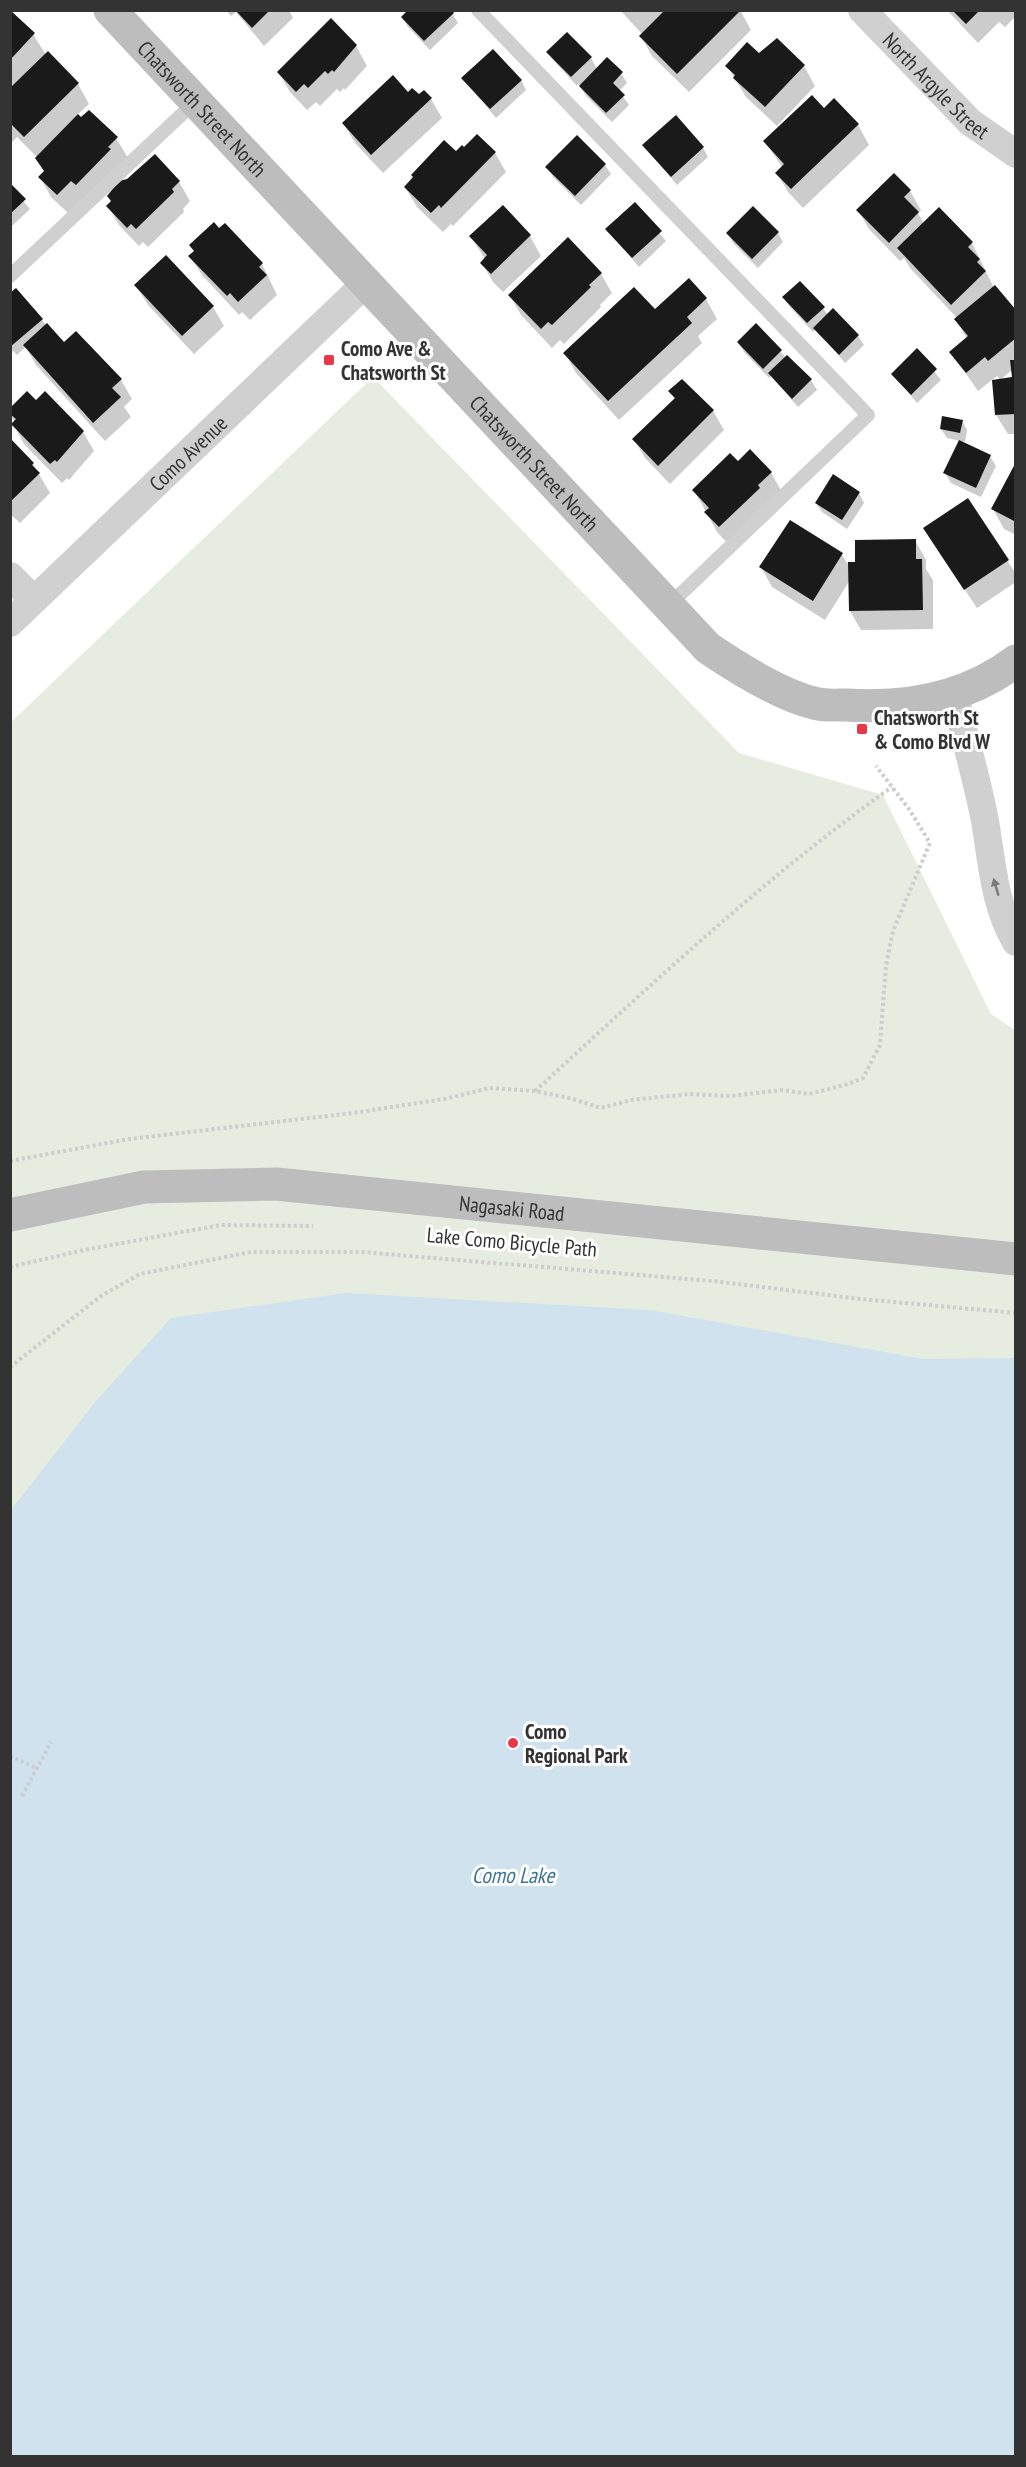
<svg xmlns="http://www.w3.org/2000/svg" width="1026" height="2467" font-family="'PT Sans Narrow',sans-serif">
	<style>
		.green { fill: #e6ecdf }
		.water { fill: #cfe2ee }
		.shadow { fill: #0003 }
		.building { fill: #1a1a1a }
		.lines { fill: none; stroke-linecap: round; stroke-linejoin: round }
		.path { stroke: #cdcdcd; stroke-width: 4; stroke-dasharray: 3 3; stroke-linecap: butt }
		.lane { stroke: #d0d0d0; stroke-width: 14 }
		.street { stroke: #d0d0d0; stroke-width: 28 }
		.secondary { stroke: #bdbdbd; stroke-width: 33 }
		.oneway { fill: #7a7a7a }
		.poi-dot { fill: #e63946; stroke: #fff; stroke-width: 2 }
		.labels { text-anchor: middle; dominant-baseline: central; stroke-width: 6; stroke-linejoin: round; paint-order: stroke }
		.street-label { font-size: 21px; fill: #333; stroke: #fff }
		.poi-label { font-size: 21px; font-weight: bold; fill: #333; stroke: #fff; text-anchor: start }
		.water-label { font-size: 22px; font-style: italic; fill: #3f7597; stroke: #fff }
	</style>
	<rect width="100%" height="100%" fill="#fff"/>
	<path class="green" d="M373,377l366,376 144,42 108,219 24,16v1426h-1004v-1734z"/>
	<path class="water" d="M346,1293l304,17 273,49 92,-1v1098h-1004v-946l85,-109 75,-83z"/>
	<path class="shadow" d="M10,10l23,24 13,21 2,-2 30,31 11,20 -12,11 39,23 12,20 -59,56 -18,-17 -11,-20 5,-5 -7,-14 -21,-21 -7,7z
		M226,10h63l4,8 -29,28 -28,-34 -5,4z
		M402,10h48l8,13 -28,27 -22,-23 -6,-10 4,-3z
		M620,10h120l11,20 -62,62 -37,-36 -11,-20 2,-1z
		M947,10h69v6l-11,11 -6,-5 -21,21z
		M331,21l25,25 11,20 -22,24 -1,-2 -4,4 -3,-3 -17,17 -4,-4 -9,8 -17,-18 -12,-20z
		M567,34l24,24 6,11 24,4 6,10 -8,8 10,14 -17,17 -26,-26 -7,-12 -2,2 -23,-25 -6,-9z
		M777,40l27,26 11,20 -38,40 -31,-29 -19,-31 32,-11z
		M463,79l58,1 5,10 -30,28z
		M408,94l23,5 11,19 -59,55 -28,-30 -11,-19z
		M834,100l24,25 11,20 -66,63 -15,-16 -11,-19 6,-5 -18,-26 59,-32z
		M644,145l59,3 5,9 -31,28z
		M456,153h39l11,19 -53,54 -2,-2 -8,8 -26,-25 -12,-20z
		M154,156l25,26 11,19 -7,8 1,3 -36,35 -5,-5 -4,4 -20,-21 -11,-19 20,-25z
		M605,165l6,9 -30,31 -28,-28 -6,-10z
		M10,185l20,24 -18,17 -2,-1z
		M910,191l11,19 -3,3 6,11 48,19 22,45 22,24v122h-8l-12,-19 17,-36 -1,-9 -12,10 -3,-4 -19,15 -27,-39 16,-13 -11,-20 1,-1 -47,-50 -6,-10 -4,3 -31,-32 -11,-19z
		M635,204l31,37 -27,26 -32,-38z
		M502,207l28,29 11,20 -38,36 -10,-10 -11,-19 3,-4 -14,-22z
		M728,233h50l5,9 -25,26 -25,-25z
		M190,256l72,8 15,31 -27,25 -8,-8 -3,3 -37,-40z
		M601,274l11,19 -12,12 1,2 -37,37 -4,-4 -8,8 -31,-33 -11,-19z
		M688,280l18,19 11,20 -19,17 4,7 -83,77 -43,-47 -11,-20 90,-41z
		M136,285l77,22 11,19 -30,28 -46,-49z
		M10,295l32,25 22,24 57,36 11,19 -8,8 7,10 -26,24 -69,-76 -10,-18 -9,8 -7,-7z
		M784,298l39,10 5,7 30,21 6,9 -19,18 -29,-34 -3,3 -23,-25z
		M756,325l30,33 1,-1 24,23 6,10 -19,17 -27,-31 -2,2 -25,-26 -6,-10z
		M917,350l24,30 -24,23 -24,-29z
		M670,391l26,2 17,18 11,19 -54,54 -25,-26 -11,-19 41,-39z
		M36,402l47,30 11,19 -25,29 -2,-2 -5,5 -38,-39 -11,-20 2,-2 -5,-8z
		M962,421l5,9 -2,12 -18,-4 -6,-9z
		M10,442l23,22 17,29 -30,30 -10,-9z
		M990,456l6,10 -15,31 -30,-14 -6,-10z
		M738,463l33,10 11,19 -52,54 -13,-14 -23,-42z
		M1016,465v70l-12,-6 -11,-20z
		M859,493l5,10 -17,26 -25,-17 -6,-9z
		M968,501l48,73v8l-39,26 -40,-60z
		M790,522l52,33 5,8h9l59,-23 11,20v9l7,11v49l-72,1 -11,-19v-31l-25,40 -53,-33 -11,-20z"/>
	<path class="building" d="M10,10l25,23 -25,27z
		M238,10h32l-18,18 -15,-16z
		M408,10h44l2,3 -30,28 -23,-24z
		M665,10h76l-64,64 -38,-38z
		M952,10h28l-14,14z
		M331,18l26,27 -23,27 -2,-2 -4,4 -3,-3 -17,17 -4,-4 -8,8 -19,-20z
		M567,32l25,25 -21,20 -25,-25z
		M777,38l28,27 -40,42 -32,-29 2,-3 -10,-9 22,-24 12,11z
		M493,49l29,31 -32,29 -29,-31z
		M48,51l31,32 -55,54 -14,-14v-35z
		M607,57l16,15 -10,11 12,12 -19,18 -27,-27z
		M393,75l15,17 4,-4 7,6 5,-4 8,8 -61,57 -29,-32z
		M812,95l12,13 10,-10 25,26 -68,65 -16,-16 9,-9 -21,-23z
		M89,110l29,27 -10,10 3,2 -35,36 -5,-4 -14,14 -19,-18 6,-6 -9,-13 43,-44 3,3z
		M676,115l28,32 -33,30 -29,-32z
		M477,134l19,18 -55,56 -2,-3 -8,8 -27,-26 9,-10 -2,-2 33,-35 12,11 6,-6 2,2z
		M577,135l29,29 -31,32 -30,-29z
		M155,154l25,27 -8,8 2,3 -38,37 -5,-5 -4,4 -21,-22 5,-5 -4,-5 12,-15 8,-2z
		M894,173l17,17 -7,7 15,15 -30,31 -33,-33z
		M10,183l16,16 -16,15z
		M635,202l27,29 -30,27 -27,-29z
		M503,205l28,30 -40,39 -11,-11 7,-8 -18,-19z
		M753,206l26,26 -27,27 -26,-26z
		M939,207l34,35 -5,5 12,12 -3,3 9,9 -35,34 -54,-57z
		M214,222l5,6 6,-5 38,40 -4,4 8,8 -29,27 -8,-9 -3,3 -39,-40 6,-5 -5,-6z
		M568,237l34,36 -13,12 2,2 -39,38 -4,-3 -7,7 -33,-34z
		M166,255l48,51 -32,30 -48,-51z
		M689,278l18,20 -20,19 5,6 -84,78 -45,-48 71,-66 21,22z
		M800,281l25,26 -18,16 -25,-26z
		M995,285l21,25v28l-28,23 -3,-4 -19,16 -17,-21 19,-16 -14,-17z
		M16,288l27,31 -33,28v-54z
		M833,308l26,27 -20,20 -26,-27z
		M47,323l17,19 12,-11 46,48 -10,9 9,9 -28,26 -70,-78z
		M756,323l26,27 -19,19 -26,-27z
		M917,348l20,21 -26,26 -20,-21z
		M787,355l25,24 -20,20 -24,-26z
		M1010,360h6v54l-21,1 -3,-35 20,-3z
		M682,379l32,31 -56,56 -26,-27 43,-41 -7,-7z
		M27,391l9,9 9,-9 39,40 -27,31 -2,-2 -5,4 -39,-40 5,-5 -6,-5v-6z
		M942,416l21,4 -3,13 -20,-4z
		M10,438l24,25 -2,2 8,8 -30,29z
		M959,440l32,15 -15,33 -33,-15z
		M750,449l22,23 -14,13 2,3 -41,39 -15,-15 5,-4 -17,-18 38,-37 8,8z
		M1016,462v60l-25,-13z
		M833,474l27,18 -18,28 -27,-17z
		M968,498l41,62 -45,30 -41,-62z
		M790,520l53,33 -30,48 -54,-34z
		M916,539v20h6l1,51 -74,1 -1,-49h7v-22z"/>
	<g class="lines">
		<path class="path" d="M535,1091c115,-105 230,-214 357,-304
			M10,1161l119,-22 224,-26 91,-14 46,-11 45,3 34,7 32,10 30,-8 58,-6 42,2 51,-6 27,4 39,-10 15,-6 17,-33 6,-80 7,-34 37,-88 -21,-34 -33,-43
			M10,1267l74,-17 137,-25 92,1
			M10,1367l91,-71 39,-22 111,-22h110l352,29 148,18 155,14
			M10,1756l26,12
			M22,1796l29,-54"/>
		<path class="lane" d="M478,10l390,405 -200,191
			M10,276l186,-175"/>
		<g class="street">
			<path id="s1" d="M862,10l108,112 46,32"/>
			<path d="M10,576l24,24"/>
			<path id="s2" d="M10,623l356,-340"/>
			<path d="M955,694c9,43 22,85 30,127 7,41 9,84 31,121"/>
		</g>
		<g class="secondary">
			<path id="s3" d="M110,10l598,638c28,19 73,47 106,55 9,3 22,2 32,2 60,4 121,-7 170,-44"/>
			<path id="s4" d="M10,1215l134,-28 132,-3 740,75"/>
		</g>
	</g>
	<defs><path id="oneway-solid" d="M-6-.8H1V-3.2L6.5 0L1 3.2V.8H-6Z" transform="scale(1.5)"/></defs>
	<use class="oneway" href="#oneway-solid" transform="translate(996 887) rotate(-106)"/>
	<g class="poi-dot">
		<rect x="323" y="354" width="12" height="12" rx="3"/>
		<rect x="856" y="723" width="12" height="12" rx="3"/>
		<circle cx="513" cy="1743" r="6"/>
	</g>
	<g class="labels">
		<g class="street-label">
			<text stroke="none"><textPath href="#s1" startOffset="106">North Argyle Street</textPath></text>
			<text stroke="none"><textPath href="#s3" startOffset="135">Chatsworth Street North</textPath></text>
			<text stroke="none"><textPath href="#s2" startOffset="246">Como Avenue</textPath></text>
			<text stroke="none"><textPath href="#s3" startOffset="621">Chatsworth Street North</textPath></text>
			<text stroke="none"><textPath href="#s4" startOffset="506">Nagasaki Road</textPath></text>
			<text transform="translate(512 1242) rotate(5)">Lake Como Bicycle Path</text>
		</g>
		<g class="poi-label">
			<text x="341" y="348">Como Ave &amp;<tspan x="341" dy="24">Chatsworth St</tspan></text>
			<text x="874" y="717">Chatsworth St<tspan x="874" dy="24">&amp; Como Blvd W</tspan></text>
			<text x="525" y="1731">Como<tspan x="525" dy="24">Regional Park</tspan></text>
		</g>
		<g class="water-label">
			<text x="513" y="1875">Como Lake</text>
		</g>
	</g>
	<rect width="1026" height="2467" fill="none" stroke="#333333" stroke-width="24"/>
</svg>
